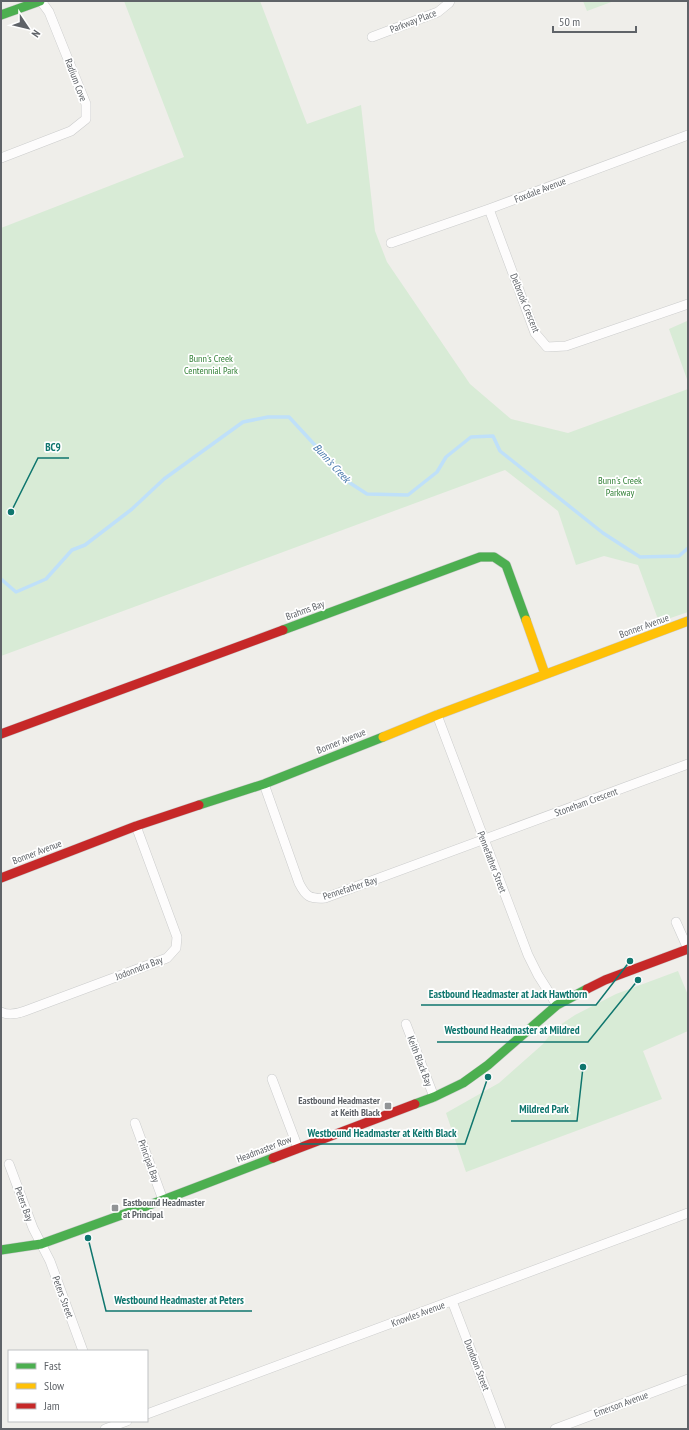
<svg xmlns="http://www.w3.org/2000/svg" width="689" height="1430" font-family="'PT Sans Narrow',sans-serif">
	<style>
		.green { fill: #d8ebd6 }
		.lines { fill: none; stroke-linecap: round; stroke-linejoin: round }
		.stream { stroke: #bfe0f9; stroke-width: 3.5 }
		.street-casing { stroke: #cbcccc; stroke-width: 10 }
		.fast-casing { stroke: #cacacb; stroke-width: 10 }
		.slow-casing { stroke: #cacacb; stroke-width: 10 }
		.jam-casing { stroke: #cacacb; stroke-width: 10 }
		.street { stroke: #fdfcfc; stroke-width: 9 }
		.fast { stroke: #4caf50; stroke-width: 9 }
		.slow { stroke: #ffc107; stroke-width: 9 }
		.jam { stroke: #c62828; stroke-width: 9 }
		.poi-dot { fill: #919496; stroke: #fff; stroke-width: 1.5 }
		.labels { text-anchor: middle; dominant-baseline: central; stroke-width: 3.5; stroke-linejoin: round; paint-order: stroke }
		.street-label { font-size: 10px; fill: #5f6368; stroke: #fff }
		.park-label { font-size: 10px; fill: #348238; stroke: #fff }
		.poi-label { font-size: 10px; font-weight: bold; fill: #5f6368; stroke: #fff; text-anchor: end }
		.water-label { font-size: 11px; font-style: italic; fill: #4174aa; stroke: #fff }
		.leader { fill: none; stroke: #0f766e; stroke-width: 1.5 }
		.callout-dot { fill: #0f766e; stroke: #fff; stroke-width: 1.5 }
		.callout-label { font-size: 11px; text-anchor: middle; font-weight: bold; fill: #0f766e; stroke: #fff; stroke-width: 3.5; stroke-linejoin: round; paint-order: stroke }
	</style>
	<rect width="100%" height="100%" fill="#efeeea"/>
	<path class="green" d="M124,1h136l47,123 54,-19 14,126 12,31 83,122 41,35 57,14 120,-44v223l-29,10 -21,-57 -34,-9 -28,9 -18,-54 -53,-41 -504,186v-428l183,-71z
		M583,1h31l-27,10z
		M687,321l1,3v58l-19,-53z
		M678,971l10,24v36l-45,20 19,48 -196,73 -20,-59 53,-30 44,-39 9,-12 8,-7 15,-10 41,-21z"/>
	<g class="lines">
		<path class="stream" d="M1,579l15,13 30,-13 26,-29 13,-5 47,-36 32,-30 79,-57 25,-5h21l61,66 17,11 41,1 29,-23 9,-15 25,-20 22,-1 7,15 103,82 37,24 39,-1 9,-8"/>
		<g class="street-casing">
			<path id="street" d="M372,37l66,-25 11,-9 1,-2
				M1,158l70,-27 15,-12v-15l-37,-92 -8,-11
				M489,209l46,124 12,14 19,-1 122,-42
				M391,243l98,-34 199,-74
				M437,715l91,240 10,20 19,30
				M264,784l35,99c7,14 11,16 26,15l363,-134
				M676,922l12,27
				M1,1012c8,4 16,2 24,-1l142,-53 9,-10 1,-11 -41,-111
				M406,1024l28,73
				M272,1079l26,69
				M135,1123l28,77
				M9,1164l24,64 17,33 33,90
				M452,1301l49,128
				M147,1414l541,-201
				M105,1429l22,-8
				M555,1429l133,-50"/>
		</g>
		<g class="fast-casing">
			<path id="fast" d="M1,15l39,-14
				M283,630l197,-73h14l12,8 20,55
				M199,805l65,-21 119,-47
				M415,1104l19,-7 29,-14 25,-18 69,-60 30,-16
				M1,1250l40,-6 122,-44 110,-42"/>
		</g>
		<g class="slow-casing">
			<path id="slow" d="M526,620l19,54
				M383,737l54,-22 251,-94"/>
		</g>
		<g class="jam-casing">
			<path id="jam" d="M1,734l282,-104
				M1,878l135,-52 63,-21
				M587,989l18,-9 83,-31
				M273,1158l142,-54"/>
		</g>
		<use href="#street" class="street"/>
		<use href="#fast" class="fast"/>
		<use href="#slow" class="slow"/>
		<use href="#jam" class="jam"/>
	</g>
	<g class="poi-dot">
		<rect x="384" y="1102" width="8" height="8" rx="2"/>
		<rect x="111" y="1204" width="8" height="8" rx="2"/>
	</g>
	<g class="labels">
		<g class="street-label">
			<text transform="translate(413 21) rotate(-21)">Parkway Place</text>
			<text transform="translate(76 80) rotate(69)">Radium Cove</text>
			<text transform="translate(540 190) rotate(-21)">Foxdale Avenue</text>
			<text transform="translate(525 303) rotate(68)">Delbrook Crescent</text>
			<text transform="translate(305 610) rotate(-20)">Brahms Bay</text>
			<text transform="translate(644 626) rotate(-20)">Bonner Avenue</text>
			<text transform="translate(341 741) rotate(-22)">Bonner Avenue</text>
			<text transform="translate(586 802) rotate(-20)">Stoneham Crescent</text>
			<text transform="translate(37 852) rotate(-21)">Bonner Avenue</text>
			<text transform="translate(492 862) rotate(69)">Pennefather Street</text>
			<text transform="translate(350 888) rotate(-18)">Pennefather Bay</text>
			<text transform="translate(139 968) rotate(-21)">Jodonndra Bay</text>
			<text transform="translate(420 1061) rotate(69)">Keith Black Bay</text>
			<text transform="translate(264 1149) rotate(-21)">Headmaster Row</text>
			<text transform="translate(149 1161) rotate(70)">Principal Bay</text>
			<text transform="translate(24 1204) rotate(70)">Peters Bay</text>
			<text transform="translate(63 1297) rotate(70)">Peters Street</text>
			<text transform="translate(418 1314) rotate(-20)">Knowles Avenue</text>
			<text transform="translate(477 1365) rotate(69)">Dundoon Street</text>
			<text transform="translate(621 1404) rotate(-20)">Emerson Avenue</text>
		</g>
		<g class="park-label">
			<text x="211" y="358">Bunn's Creek<tspan x="211" dy="12">Centennial Park</tspan></text>
			<text x="620" y="480">Bunn's Creek<tspan x="620" dy="12">Parkway</tspan></text>
		</g>
		<g class="poi-label">
			<text x="380" y="1100">Eastbound Headmaster<tspan x="380" dy="12">at Keith Black</tspan></text>
			<text x="123" y="1202" text-anchor="start">Eastbound Headmaster<tspan x="123" dy="12">at Principal</tspan></text>
		</g>
		<g class="water-label">
			<text transform="translate(332 463) rotate(47)">Bunn's Creek</text>
		</g>
	</g>
	<path class="leader" d="M11 512L38 458H69M630 961L596 1005H421M638 980L588 1042H437M583 1067L577 1121H511M488 1077L465 1144H300M88 1238L106 1311H252"/>
	<g class="callout-dot">
		<circle cx="11" cy="512" r="4"/>
		<circle cx="630" cy="961" r="4"/>
		<circle cx="638" cy="980" r="4"/>
		<circle cx="583" cy="1067" r="4"/>
		<circle cx="488" cy="1077" r="4"/>
		<circle cx="88" cy="1238" r="4"/>
	</g>
	<g class="callout-label">
		<text x="53" y="451">BC9</text>
		<text x="508" y="998">Eastbound Headmaster at Jack Hawthorn</text>
		<text x="512" y="1034">Westbound Headmaster at Mildred</text>
		<text x="544" y="1113">Mildred Park</text>
		<text x="382" y="1137">Westbound Headmaster at Keith Black</text>
		<text x="179" y="1304">Westbound Headmaster at Peters</text>
	</g>
	<rect width="689" height="1430" fill="none" stroke="#5f6368" stroke-width="4"/>
	<rect x="8" y="1350" width="140" height="72" fill="#ffffff" stroke="#bfc1c3"/>
	<rect x="16" y="1363" width="20" height="6" fill="#4caf50" stroke="#bfc1c3"/>
	<text x="44" y="1370" font-size="12" fill="#5f6368">Fast</text>
	<rect x="16" y="1383" width="20" height="6" fill="#ffc107" stroke="#bfc1c3"/>
	<text x="44" y="1390" font-size="12" fill="#5f6368">Slow</text>
	<rect x="16" y="1403" width="20" height="6" fill="#c62828" stroke="#bfc1c3"/>
	<text x="44" y="1410" font-size="12" fill="#5f6368">Jam</text>
	<g transform="translate(28 28) rotate(125)" stroke="#ffffff" stroke-width="3" paint-order="stroke">
	<path d="M0-3L7 15L0 10L-7 15Z" fill="#5f6368"/>
	<text y="-6" font-size="11" font-weight="bold" text-anchor="middle" fill="#5f6368">N</text>
	</g>
	<path d="M553 26v6h83v-6" fill="none" stroke="#5f6368" stroke-width="2"/>
	<text x="559" y="26" font-size="12" fill="#5f6368" stroke="#ffffff" stroke-width="3" paint-order="stroke">50 m</text>
</svg>
